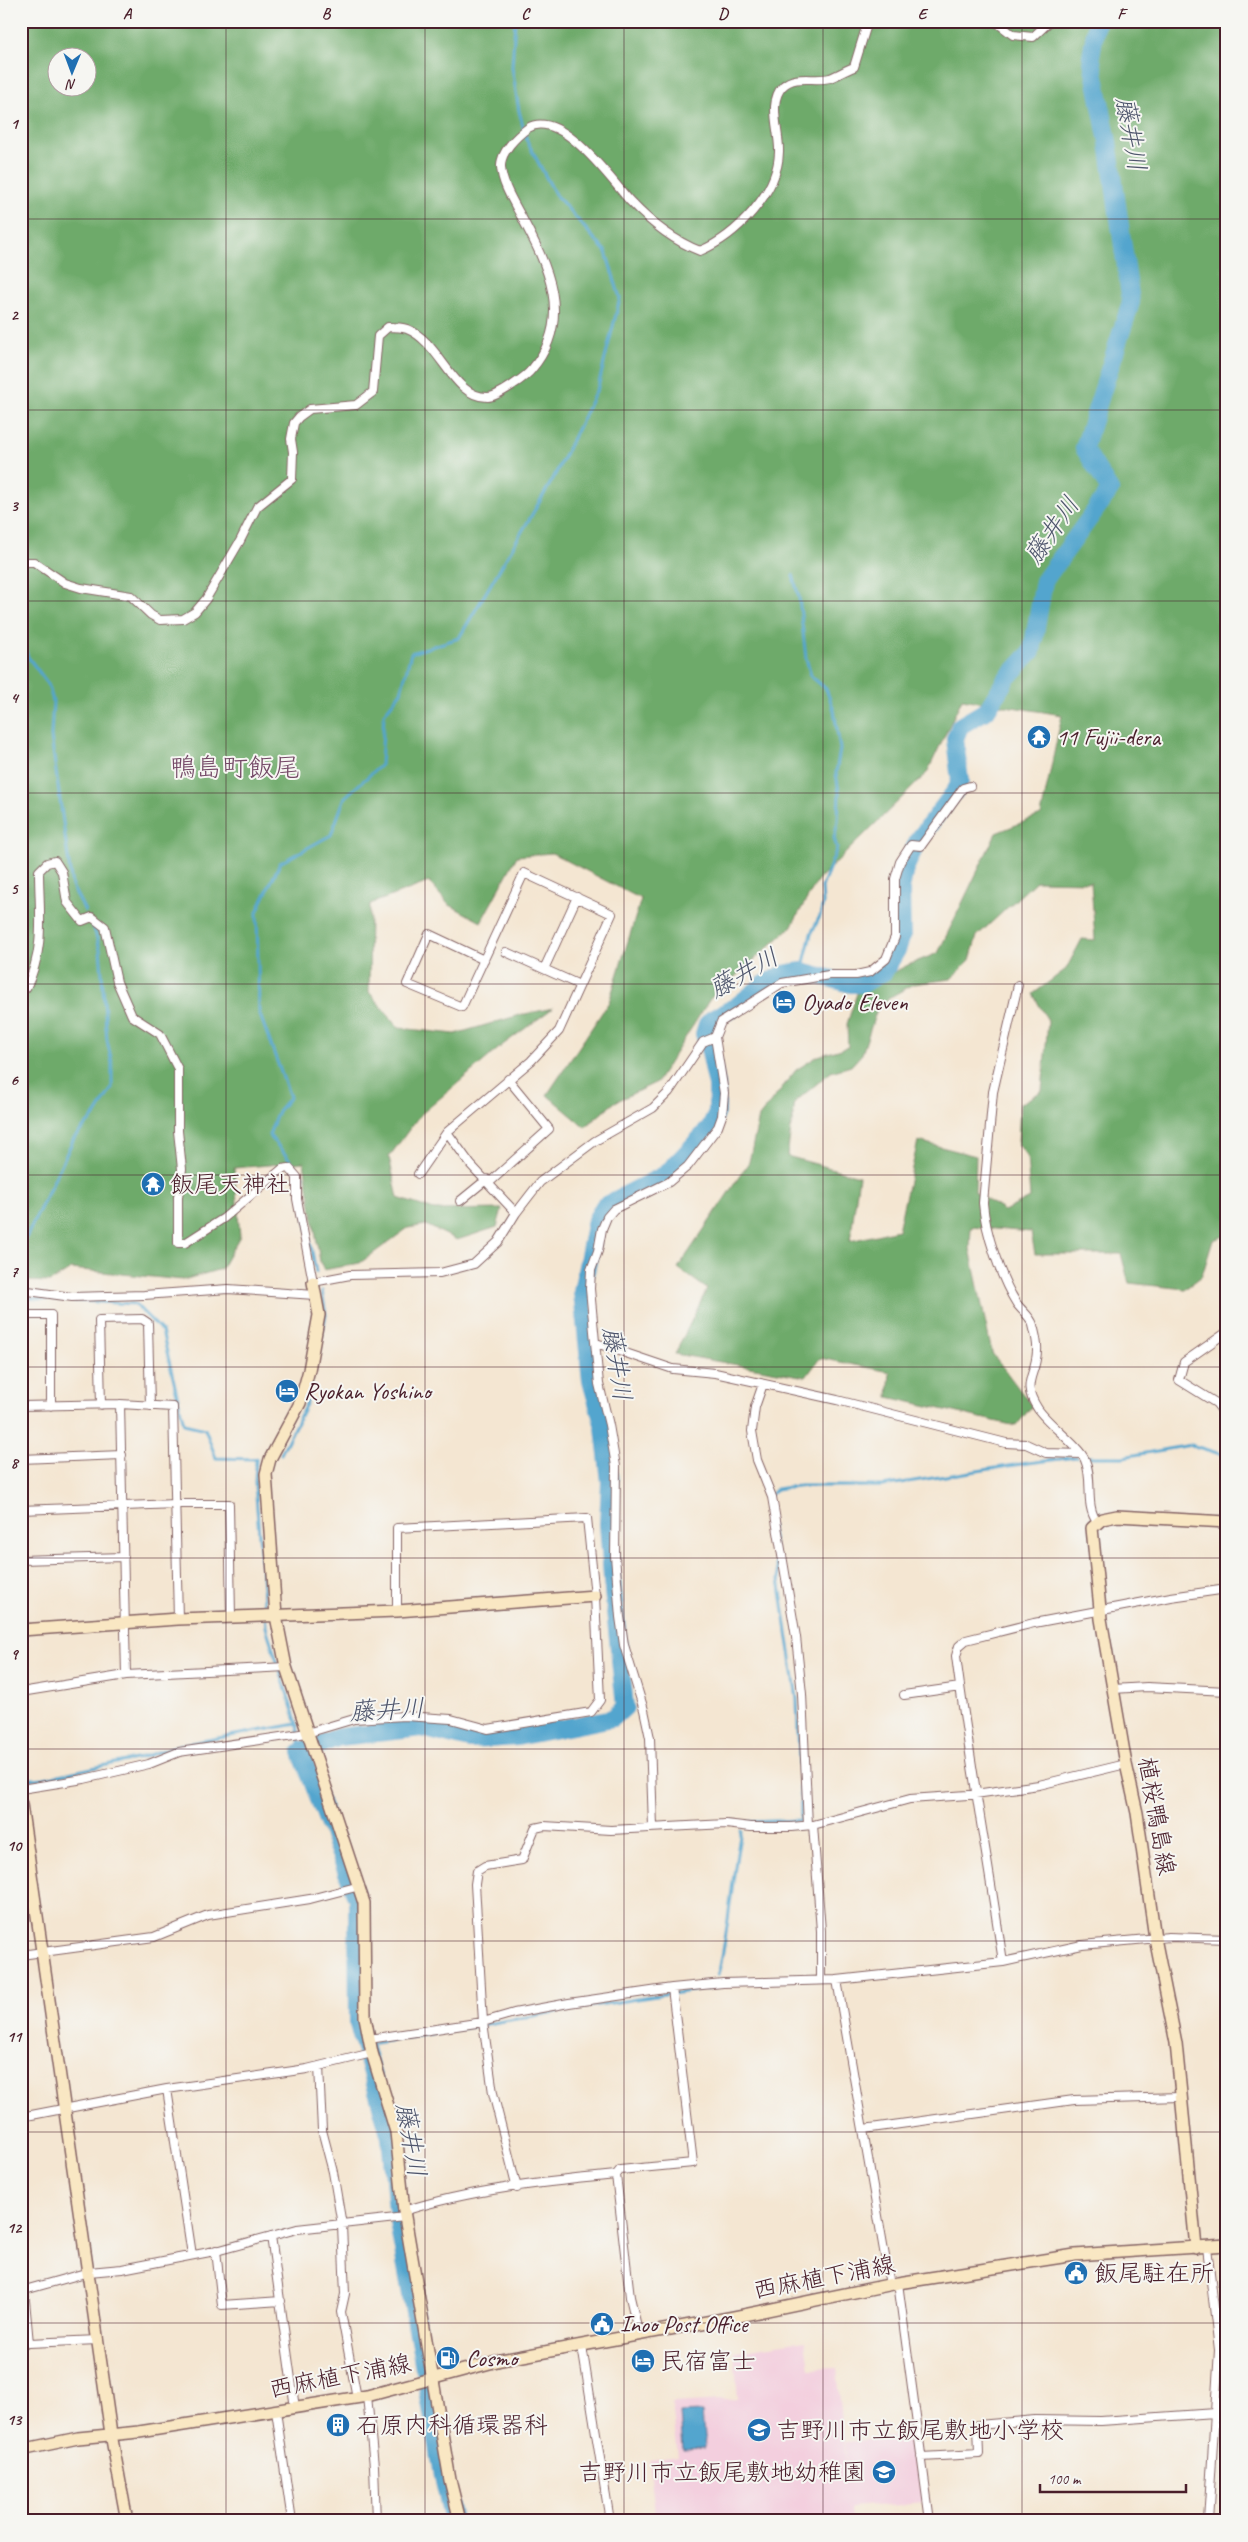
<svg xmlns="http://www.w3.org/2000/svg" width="1248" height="2542" font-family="Caveat,'Klee One',sans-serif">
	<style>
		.built { fill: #f3cfde }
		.forest { fill: #6eaa6a; stroke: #5c644a; fill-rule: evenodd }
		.water { fill: #53a5ce; stroke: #4e627c }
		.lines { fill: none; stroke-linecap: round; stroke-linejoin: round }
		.stream { stroke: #53a5ce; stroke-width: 3 }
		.river { stroke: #53a5ce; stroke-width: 18 }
		.street-casing { stroke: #866565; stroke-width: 10 }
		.secondary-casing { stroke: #866565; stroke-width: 14 }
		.street { stroke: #fff; stroke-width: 8 }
		.secondary { stroke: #f9e7c3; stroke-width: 11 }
		.grid { fill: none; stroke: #4a1f2b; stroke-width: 1; stroke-opacity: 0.55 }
		.labels { text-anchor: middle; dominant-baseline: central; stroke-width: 4; stroke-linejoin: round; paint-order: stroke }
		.poi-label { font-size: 24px; fill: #4a1f2b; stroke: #f6f6f2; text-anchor: start }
		.street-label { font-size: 24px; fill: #4a1f2b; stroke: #f6f6f2 }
		.water-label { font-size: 25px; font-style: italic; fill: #4e556c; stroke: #f6f6f2 }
		.quarter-label { font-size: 26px; fill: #744967; stroke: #f6f6f2 }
		.neatline { fill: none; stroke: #4a1f2b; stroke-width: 2 }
		.grid-label { font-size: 16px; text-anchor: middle; font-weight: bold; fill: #4a1f2b }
	</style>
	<rect width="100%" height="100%" fill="#f6f6f2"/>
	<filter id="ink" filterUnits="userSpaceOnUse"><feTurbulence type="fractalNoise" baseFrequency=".02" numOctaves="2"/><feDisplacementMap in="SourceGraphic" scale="10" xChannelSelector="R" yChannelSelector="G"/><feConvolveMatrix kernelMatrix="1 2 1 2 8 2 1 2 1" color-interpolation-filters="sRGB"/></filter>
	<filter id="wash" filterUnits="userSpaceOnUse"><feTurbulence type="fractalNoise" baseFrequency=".0096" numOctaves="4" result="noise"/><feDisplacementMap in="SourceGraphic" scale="20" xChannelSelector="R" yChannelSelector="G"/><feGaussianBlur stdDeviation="1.12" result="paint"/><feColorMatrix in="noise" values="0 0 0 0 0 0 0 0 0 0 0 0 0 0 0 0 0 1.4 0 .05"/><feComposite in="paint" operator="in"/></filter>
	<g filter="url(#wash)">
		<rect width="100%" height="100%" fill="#f4e6d2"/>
		<path class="built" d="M805,2341l4,28 28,-1 11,116 -3,-42 71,-8 9,68 -75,6 1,13h-195l-7,-61 29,-4 -6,-53 66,-4 -4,-48z"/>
		<path class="forest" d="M21,21h1206v1214l-14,5 -11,36 -17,13 -56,-6 -8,-29h-86l-4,-22 -60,-5 -1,22 22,104 40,53 -16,20 -128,-29 2,-25 -70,-14 -14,19 -131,-23 32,-65 -29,-21 71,-106 10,-45 37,-47 22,-14 30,-9 -1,-23 11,-34 50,-25 30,-12 58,-120 45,-18 21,-100 -100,-16 -35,74 -110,108 -26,46 -81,72 -53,83 -42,20 -30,25 -38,-32 62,-93 32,-103 -89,-46 -35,3 -36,66 -33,-18 -19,-22 -59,22 -1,88 30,36 56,6 65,-19 33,-7 -49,36 -85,72 -30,41 9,41 36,12 68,-1 -5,18 -40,13 -31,-15 -18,3 -48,35 -36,7 -4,-8 -16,-100 -70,6 6,68 -19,33 -38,11 -112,-11 -21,13 -24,-1 -5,-15zM58,58h30v30h-30zM1036,881l55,1 4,58 -13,-1 -16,30 -33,25 15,27 -6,70 -22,13 -2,40 9,12 3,42 -26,13 -29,-19 1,-36 -58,-15 -20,89 -48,11 9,-65 -72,-20 8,-54 36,-30 20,-6 11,-12 15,-45 15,-13 22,-12 37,-5 19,-19 7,-24z"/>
		<path class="water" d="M702,2412l3,36 -22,1 -3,-36z"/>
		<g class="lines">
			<path class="stream" d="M793,575l6,23 7,60 5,18 15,13 8,21 6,39 -4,24 3,19 -1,29 -4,17 3,10 -15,39 1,16 -3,13 -9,18 -9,37
				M21,615l1,-5
				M21,637l7,20 20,27 5,17 -2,35 21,150 13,25
				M21,1241l5,-3 48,-100 22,-24 16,-26v-25l-5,-23 -7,-91 -7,-24
				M316,1272l-14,-73 1,-23 -34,-41 9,-24 12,-14 -31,-85 -2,-100 23,-49 51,-28 14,-38 36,-32 3,-51 17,-22 10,-39 48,-15 94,-159 45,-92 22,-89 -14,-46 -51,-58 -28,-53 -8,-30 -7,-44 3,-46
				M21,1298l114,6 27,27 22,93 21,5 11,29 40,1 -1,23 11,145 31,97 4,28
				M318,1354l8,-39 -4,-24
				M281,1454l26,-52 4,-20
				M1085,1457h38l68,-12 36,11
				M21,1780l23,-2 96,-20 39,-13 118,-21
				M747,1822l54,-2 -4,-121 -30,-201 9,-9 21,-3h85l146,-23 48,-6
				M718,1975c12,-49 13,-95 23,-144
				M375,2043c113,-18 226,-41 340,-55"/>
			<path class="river" d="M316,1746l23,-9 83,-9 48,12 47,-3 96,-19 12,-11 -12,-116 -5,-67 2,-42 -6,-55 -13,-46 -9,-89 14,-72 8,-14 62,-32 43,-45 8,-17v-26l-7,-34 -6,-18 3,-10 5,-5 23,-12 28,-22 21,-11 18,-3 49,13h12l21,-12 13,-22 5,-14 -1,-47 4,-20 13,-29 38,-50 4,-9 -5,-42 5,-13 27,-16 19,-31 26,-28 12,-70 66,-91 -26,-42 47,-146 -23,-160 -17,-86 6,-35
				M306,1749l-5,3 56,147 1,125 32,113 8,85 47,264 8,35"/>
		</g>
	</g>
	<g filter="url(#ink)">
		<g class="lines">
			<g class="street-casing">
				<path id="street" d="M995,21l18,14 20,2 17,-16
					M21,562h13l31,21 16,5 50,8 20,19 9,5 23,-1 12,-7 11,-13 34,-58 17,-34 35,-28 1,-27 -2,-13 3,-16 5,-6 11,-8 46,-4 17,-13 5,-56 10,-9c6,0 13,0 19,2 34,13 45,69 81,68 9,0 38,-20 44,-28 42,-50 16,-103 -11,-153 -8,-15 -19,-32 -20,-49 -1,-15 16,-31 27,-39 33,-20 84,53 102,73 19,20 44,40 70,50 36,-15 78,-58 79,-99 1,-20 -12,-50 4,-66 13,-12 31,-4 47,-8 8,-3 16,-8 24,-11l14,-46
					M506,952l69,31
					M544,969l33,-72
					M1018,985l-25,107 -10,111c2,29 18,76 34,101 5,7 14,13 16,21 2,9 5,18 4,26 -1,26 -17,31 1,58 10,15 41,37 47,51 9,20 -1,44 12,62
					M21,988h5c20,-40 13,-75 13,-117l8,-8 8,-2 7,11 5,30 15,19 10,-4 13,10 12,55 15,34 28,18 18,35v62l4,38 -4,28v46h7l39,-25 58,-49 7,-1 8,9v22l16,83 37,-7 90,-2 34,-9 24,-22 18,-29 24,-31 55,-41 58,-33 16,-16 34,-50 12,-5
					M447,1132l24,33 45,48
					M418,1174l29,-42 84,-71 28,-30 53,-117 -88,-41 -62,134 -55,-23 22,-50 55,26
					M490,1182l59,-53 -41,-50
					M460,1201l27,-22
					M21,1290l51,7 72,-2 84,-6 87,6
					M21,1315h30v91
					M1227,1332l-43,30 -5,18 37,23 11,14
					M596,1343l77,26 42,4 122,27 169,43 20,1 20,9 35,1
					M763,1384l-8,23 -3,24 5,29 15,37 24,140 6,57 6,131
					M120,1404l6,271
					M101,1405l-2,-85 43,-1 6,4 2,83
					M21,1406l99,-2 53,3 5,212
					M21,1459l101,-4
					M21,1510l155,-6h53l2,113
					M21,1560l103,-3
					M1113,1689l34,-2 80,4
					M21,1692l105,-17 160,-8
					M904,1695l56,-8
					M21,1789l63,-10 65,-15 30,-12 128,-19 47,-14 51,-3 46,3 37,10 103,-17 9,-12 -5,-104 -8,-78 -190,10v83
					M813,1825l8,106v48
					M653,1827l-3,-89 -6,-28 -20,-65 -4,-28 -5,-61 1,-90 -7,-41 -10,-41 -9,-95 1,-19 7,-19 4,-22 5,-12 7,-8 55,-27 19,-16 30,-39 4,-11 2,-23 -9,-56 6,-15 61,-39 47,-8h27l14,-3 16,-13 9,-22v-58l5,-17 11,-17 10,1 42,-58 7,-2
					M21,1955l133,-18 54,-22 102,-16 50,-13
					M1003,1962c-15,-102 -34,-204 -47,-306l3,-10 7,-6 68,-17 137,-26 56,-8
					M837,1980l53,305
					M369,2039l114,-17 31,-9 55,-10 103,-15 51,-5 114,-3 166,-18 79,-17 87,-8 58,2
					M319,2066l3,64 11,42 9,53 3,69 -4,18 16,86
					M167,2089l25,166
					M21,2117l146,-28 140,-20 65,-16
					M864,2129l210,-29 107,-3
					M616,2175l14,122 9,38
					M517,2188l-24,-95 -10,-71 -8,-138 2,-13 8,-5 37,-6 13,-32 9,-2 67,4 115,-6 25,3h40l22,-2 97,-26 58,-4 71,-10 87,-21
					M404,2211c68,-22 142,-29 212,-36l4,-5 73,-7 -21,-175
					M271,2236l24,172
					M1207,2247l12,103 -11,171
					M216,2250l6,55 59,-4
					M898,2283l32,238
					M24,2290l5,53 69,-3
					M21,2291l68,-19 33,-3 98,-19 77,-21 108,-12
					M582,2346l28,175
					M367,2396l7,70 2,55
					M1216,2403l11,3
					M276,2411l16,110
					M921,2457l58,-3 -1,-29 57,-5 66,1 114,-8"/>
			</g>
			<g class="secondary-casing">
				<path id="secondary" d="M313,1282l6,33 -10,55 -9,33 -30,56 -4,15 10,142 10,51 78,236 1,114 7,36 24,79 8,79 46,269 10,41
					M21,1630l157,-11 219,-8 198,-15
					M21,1804l90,630 16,87
					M1196,2248l-20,-205 -21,-105 -18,-125 -11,-49 -25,-145 -9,-91 10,-9 15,-3 110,6
					M21,2450l57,-12 61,-6 228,-36 134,-36 233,-43 164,-34 177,-28 152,-10"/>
			</g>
			<use href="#street" class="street"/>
			<use href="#secondary" class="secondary"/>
		</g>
	</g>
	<path class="grid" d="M226,21v2500M425,21v2500M624,21v2500M823,21v2500M1022,21v2500M21,219h1206M21,410h1206M21,601h1206M21,793h1206M21,984h1206M21,1175h1206M21,1367h1206M21,1558h1206M21,1749h1206M21,1941h1206M21,2132h1206M21,2323h1206"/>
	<defs>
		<g id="temple-disc" transform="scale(1.25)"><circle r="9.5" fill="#1f6fb2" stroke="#f6f6f2"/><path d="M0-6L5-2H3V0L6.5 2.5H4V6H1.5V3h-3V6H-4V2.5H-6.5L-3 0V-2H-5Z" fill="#fff"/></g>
		<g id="hotel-disc" transform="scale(1.25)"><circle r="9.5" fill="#1f6fb2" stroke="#f6f6f2"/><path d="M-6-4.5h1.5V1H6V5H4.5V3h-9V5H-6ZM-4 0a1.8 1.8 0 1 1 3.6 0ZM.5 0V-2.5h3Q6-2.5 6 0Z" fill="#fff"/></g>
		<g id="civic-disc" transform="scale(1.25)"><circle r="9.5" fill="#1f6fb2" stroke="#f6f6f2"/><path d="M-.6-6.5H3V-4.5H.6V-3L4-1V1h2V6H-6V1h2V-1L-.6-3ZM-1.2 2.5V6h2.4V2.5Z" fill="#fff"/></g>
		<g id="fuel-disc" transform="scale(1.25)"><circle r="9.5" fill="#1f6fb2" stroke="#f6f6f2"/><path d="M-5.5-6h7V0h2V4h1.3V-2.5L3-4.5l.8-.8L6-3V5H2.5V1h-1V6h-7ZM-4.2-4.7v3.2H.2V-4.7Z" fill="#fff"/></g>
		<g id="building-disc" transform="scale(1.25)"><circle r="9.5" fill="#1f6fb2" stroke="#f6f6f2"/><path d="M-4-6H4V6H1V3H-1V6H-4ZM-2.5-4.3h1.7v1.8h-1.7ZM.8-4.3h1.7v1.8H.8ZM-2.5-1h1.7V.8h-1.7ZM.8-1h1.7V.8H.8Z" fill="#fff"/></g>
		<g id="school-disc" transform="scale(1.25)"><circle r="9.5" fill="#1f6fb2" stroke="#f6f6f2"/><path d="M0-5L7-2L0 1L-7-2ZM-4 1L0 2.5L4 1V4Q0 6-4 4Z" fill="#fff"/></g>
	</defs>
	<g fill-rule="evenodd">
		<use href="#temple-disc" x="1039" y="737"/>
		<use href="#hotel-disc" x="784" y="1002"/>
		<use href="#temple-disc" x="153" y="1184"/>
		<use href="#hotel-disc" x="287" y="1391"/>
		<use href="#civic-disc" x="1076" y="2273"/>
		<use href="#civic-disc" x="602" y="2324"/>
		<use href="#fuel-disc" x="448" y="2358"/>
		<use href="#hotel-disc" x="643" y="2361"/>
		<use href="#building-disc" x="338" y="2425"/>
		<use href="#school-disc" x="759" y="2430"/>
		<use href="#school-disc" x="884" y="2472"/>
	</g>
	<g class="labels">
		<g class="poi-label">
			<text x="1056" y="737">11 Fujii-dera</text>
			<text x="802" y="1002">Oyado Eleven</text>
			<text x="170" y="1184">飯尾天神社</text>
			<text x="304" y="1391">Ryokan Yoshino</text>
			<text x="1094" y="2273">飯尾駐在所</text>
			<text x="620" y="2324">Inoo Post Office</text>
			<text x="466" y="2358">Cosmo</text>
			<text x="660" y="2361">民宿富士</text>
			<text x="356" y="2425">石原内科循環器科</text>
			<text x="776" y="2430">吉野川市立飯尾敷地小学校</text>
			<text x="866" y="2472" text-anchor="end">吉野川市立飯尾敷地幼稚園</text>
		</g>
		<g class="street-label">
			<text transform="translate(1157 1816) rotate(80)">植桜鴨島線</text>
			<text transform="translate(824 2277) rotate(-11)">西麻植下浦線</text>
			<text transform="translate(340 2376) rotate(-11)">西麻植下浦線</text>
		</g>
		<g class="water-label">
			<text transform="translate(1131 134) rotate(80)">藤井川</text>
			<text transform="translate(1052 530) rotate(-55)">藤井川</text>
			<text transform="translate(744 973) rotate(-29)">藤井川</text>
			<text transform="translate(617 1364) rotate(81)">藤井川</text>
			<text transform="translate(387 1710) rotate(-3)">藤井川</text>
			<text transform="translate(411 2140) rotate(80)">藤井川</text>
		</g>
		<g class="quarter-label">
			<text x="235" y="767">鴨島町飯尾</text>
		</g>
	</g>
	<rect width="1248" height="2542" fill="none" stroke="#f6f6f2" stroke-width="55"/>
	<g transform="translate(72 72) rotate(181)"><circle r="24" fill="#f6f6f2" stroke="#b1a0a2"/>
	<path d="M0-4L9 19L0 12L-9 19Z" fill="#1f6fb2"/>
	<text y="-8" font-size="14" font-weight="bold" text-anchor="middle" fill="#4a1f2b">N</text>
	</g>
	<path d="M1040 2484v8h146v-8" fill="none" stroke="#4a1f2b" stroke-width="2.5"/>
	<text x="1048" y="2484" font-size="15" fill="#4a1f2b" stroke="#f6f6f2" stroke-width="4" paint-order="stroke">100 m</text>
	<rect x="28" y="28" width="1192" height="2486" class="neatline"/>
	<g class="grid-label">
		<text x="127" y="19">A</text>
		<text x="326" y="19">B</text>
		<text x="525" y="19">C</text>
		<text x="723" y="19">D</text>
		<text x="922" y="19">E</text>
		<text x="1121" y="19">F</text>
		<text x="14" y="129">1</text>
		<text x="14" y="320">2</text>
		<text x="14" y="511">3</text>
		<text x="14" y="703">4</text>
		<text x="14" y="894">5</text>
		<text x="14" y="1085">6</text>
		<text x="14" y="1277">7</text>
		<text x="14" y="1468">8</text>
		<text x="14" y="1659">9</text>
		<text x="14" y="1851">10</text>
		<text x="14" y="2042">11</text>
		<text x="14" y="2233">12</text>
		<text x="14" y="2425">13</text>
	</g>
</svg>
